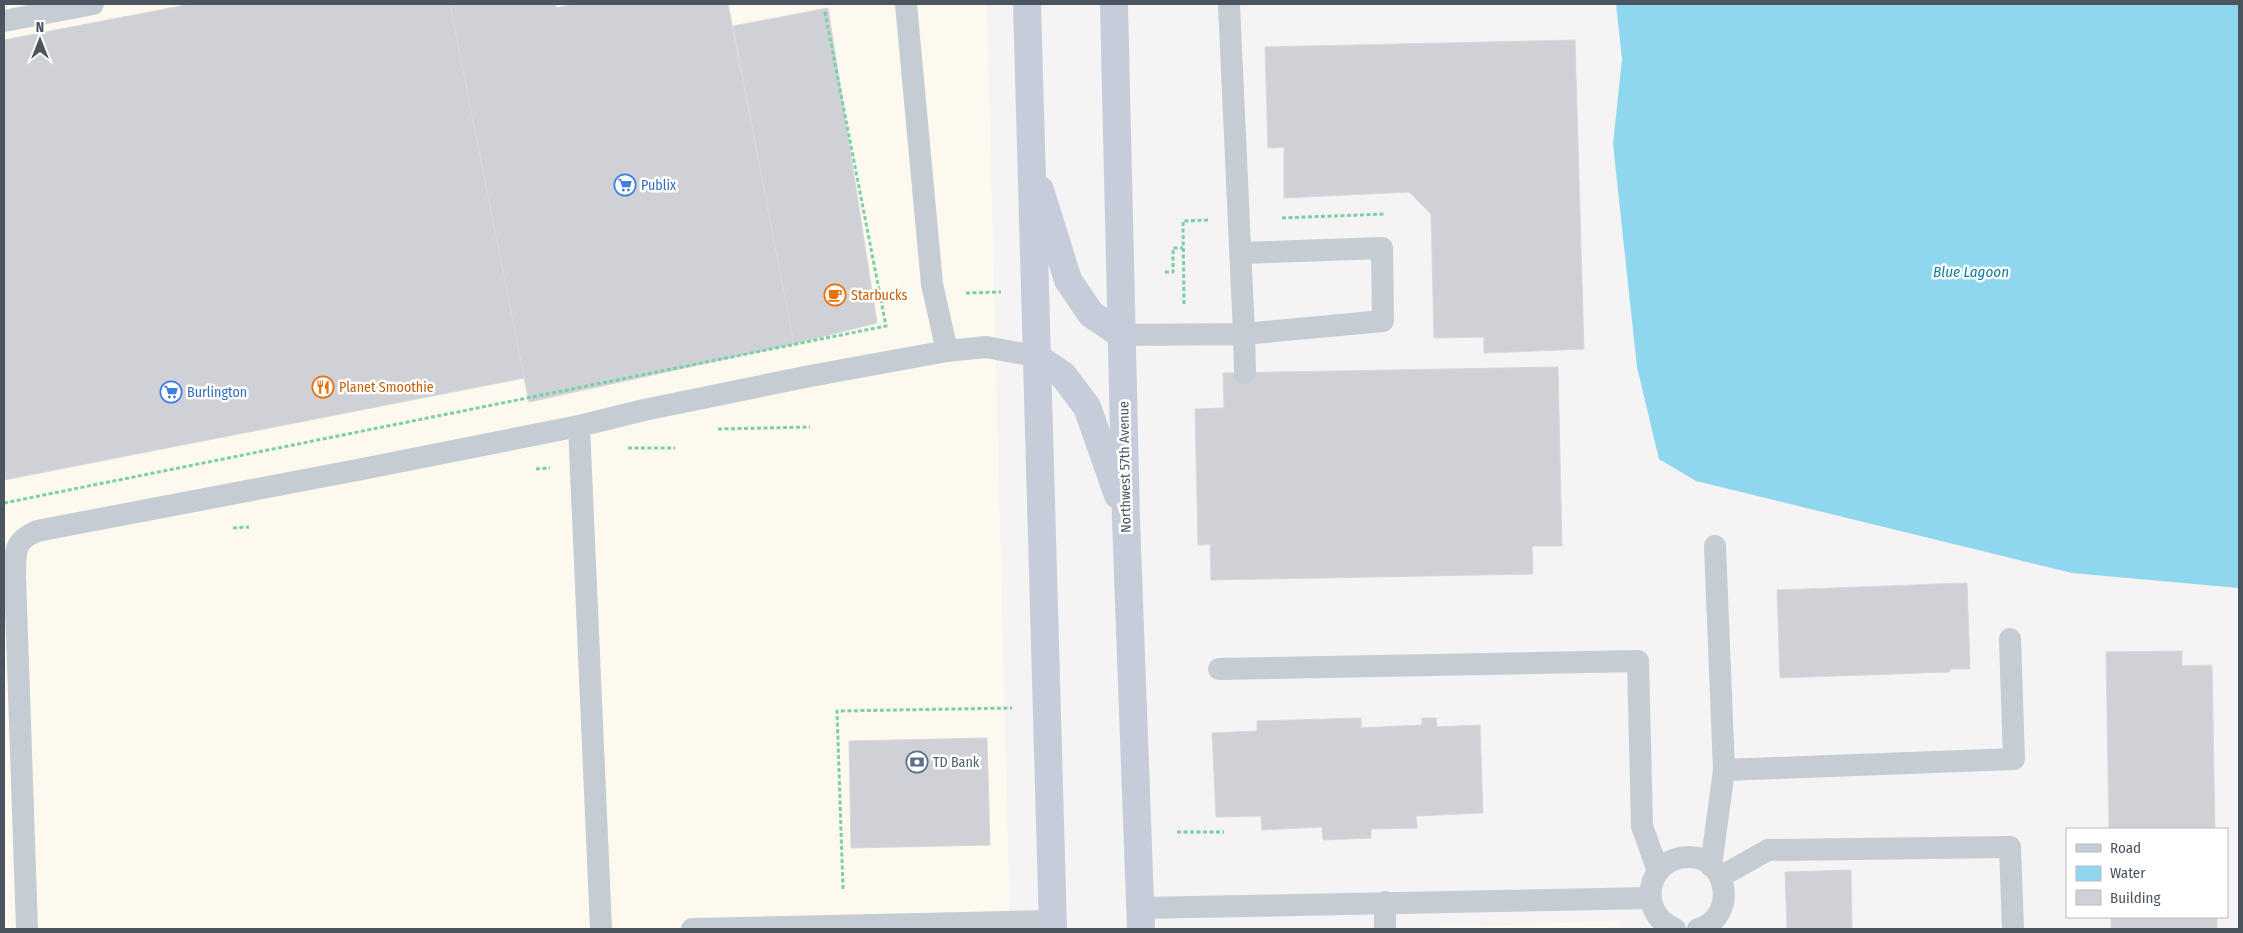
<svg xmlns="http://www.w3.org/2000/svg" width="2243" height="933" font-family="'Fira Sans Condensed',sans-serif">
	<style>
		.commercial { fill: #fdf9ee }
		.water { fill: #8fd7ee }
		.building { fill: #cfd1d7; stroke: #d7d8de }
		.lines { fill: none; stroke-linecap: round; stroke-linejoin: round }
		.path { stroke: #7ad0a8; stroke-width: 3; stroke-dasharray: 4 2.5; stroke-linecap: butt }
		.service { stroke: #c4ccd4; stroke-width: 22 }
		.secondary { stroke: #c4cdd9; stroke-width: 28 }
		.labels { text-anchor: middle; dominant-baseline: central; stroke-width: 5; stroke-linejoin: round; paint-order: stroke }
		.shop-label { font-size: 14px; fill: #366cbe; stroke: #fff; text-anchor: start }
		.food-label { font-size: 14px; fill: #c56008; stroke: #fff; text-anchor: start }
		.street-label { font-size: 14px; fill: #4a5560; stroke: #fff }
		.service-label { font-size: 14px; fill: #4e5e75; stroke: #fff; text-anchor: start }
		.water-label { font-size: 15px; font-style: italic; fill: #0c7ea2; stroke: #fff }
	</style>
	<rect width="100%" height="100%" fill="#f5f3f3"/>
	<path class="commercial" d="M4,4h983l23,925h-1006z
		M1617,921l5,8h-233z"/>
	<path class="water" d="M1616,4h623v584l-167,-15 -376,-92 -37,-22 -22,-92 -24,-223 9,-85z"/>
	<path class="building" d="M191,4h259l74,374 -520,102v-440z
		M450,4h106v4l18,-4h154l66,340 -265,58z
		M828,8l49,315 -83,21 -61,-318z
		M1575,40l9,309 -100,4v-16l-50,1 -3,-124 -22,-22 -125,6v-51l-16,1 -3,-101z
		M1558,367l4,179h-30l1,28 -322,6 -1,-36 -12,1 -3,-136 29,-1 -1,-35z
		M1967,583l3,86h-20v3l-170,6 -3,-88z
		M2182,651v15l30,-1 3,164h-106l-3,-177z
		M1361,718v10l61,-3v-7h14l1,9 43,-2 3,88 -67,3 1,12 -46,1v9l-48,2 -1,-13 -60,3 -1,-14 -45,1 -4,-84 45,-2v-10z
		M987,738l3,107 -139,3 -2,-107z
		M1851,870l1,59h-65l-2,-57z
		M2111,917h106v12h-106z"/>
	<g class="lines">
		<path class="path" d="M1282,218l102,-4
			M1165,272h8v-24h10
			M966,293l35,-1
			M881,298l8,-1
			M1184,304l-1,-83 26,-1
			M718,429l92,-2
			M628,448h47
			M536,469l14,-1
			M4,503l882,-177 -61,-314
			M233,528l16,-1
			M1177,832h47
			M843,889l-6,-178 175,-3"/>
		<path class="service" d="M906,4l26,280 15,67
			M4,21l89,-17
			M1241,253l141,-5 1,73 -139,13 1,39
			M1122,335l122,-1 -15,-330
			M579,426l22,503
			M1219,669l419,-8 4,165 16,45
			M1724,770l290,-11 -4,-120
			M1711,866l13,-96 -9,-224
			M1720,877l48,-27 242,-3 3,82
			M1385,902v27
			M1140,908l510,-10
			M27,929l-12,-353c1,-24 -3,-34 22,-45l320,-61 222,-44 65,-16 166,-34 137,-25 39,-4 49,9
			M692,929l361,-8
			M1675,929c-39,-16 -29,-71 13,-72 41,-1 50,61 10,72"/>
		<path class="secondary" d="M1027,4l26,925
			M1114,4l12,516 15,409
			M1040,190l28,90 23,34 31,21
			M1035,356l28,19 24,32 31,88"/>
	</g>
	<defs>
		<g id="supermarket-ring" transform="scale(1.125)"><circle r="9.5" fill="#fff" stroke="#3f7fe0" stroke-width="1.5"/><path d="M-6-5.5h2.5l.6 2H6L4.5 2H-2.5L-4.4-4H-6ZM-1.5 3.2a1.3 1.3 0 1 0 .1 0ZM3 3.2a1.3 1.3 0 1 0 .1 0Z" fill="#3f7fe0"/></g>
		<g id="cafe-ring" transform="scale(1.125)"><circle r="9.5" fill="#fff" stroke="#e8710a" stroke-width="1.5"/><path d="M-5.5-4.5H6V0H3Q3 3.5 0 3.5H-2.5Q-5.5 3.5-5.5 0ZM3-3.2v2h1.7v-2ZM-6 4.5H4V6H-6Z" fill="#e8710a"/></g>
		<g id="restaurant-ring" transform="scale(1.125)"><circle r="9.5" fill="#fff" stroke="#e8710a" stroke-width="1.5"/><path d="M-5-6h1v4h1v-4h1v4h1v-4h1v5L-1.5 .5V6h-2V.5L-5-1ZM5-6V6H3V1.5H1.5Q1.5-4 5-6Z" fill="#e8710a"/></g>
		<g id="bank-ring" transform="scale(1.125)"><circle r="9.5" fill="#fff" stroke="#5c6f8a" stroke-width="1.5"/><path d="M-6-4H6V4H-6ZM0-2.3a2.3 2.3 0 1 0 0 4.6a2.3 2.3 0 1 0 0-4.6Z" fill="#5c6f8a"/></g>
	</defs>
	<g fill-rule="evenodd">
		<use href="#supermarket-ring" x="625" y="185"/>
		<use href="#cafe-ring" x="835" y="295"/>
		<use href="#restaurant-ring" x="323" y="387"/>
		<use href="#supermarket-ring" x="171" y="392"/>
		<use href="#bank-ring" x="917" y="762"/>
	</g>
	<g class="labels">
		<g class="shop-label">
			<text x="641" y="185">Publix</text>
			<text x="187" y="392">Burlington</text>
		</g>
		<g class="food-label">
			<text x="851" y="295">Starbucks</text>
			<text x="339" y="387">Planet Smoothie</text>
		</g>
		<g class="street-label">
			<text transform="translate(1125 467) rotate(-91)">Northwest 57th Avenue</text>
		</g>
		<g class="service-label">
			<text x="933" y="762">TD Bank</text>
		</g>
		<g class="water-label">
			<text x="1971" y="272">Blue Lagoon</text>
		</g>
	</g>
	<rect width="2243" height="933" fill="none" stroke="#4a5560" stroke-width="10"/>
	<rect x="2066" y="828" width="162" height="90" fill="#ffffff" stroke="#b7bbbf"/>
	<rect x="2076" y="844" width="25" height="8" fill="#c4cdd9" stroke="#b7bbbf"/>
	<text x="2110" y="853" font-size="15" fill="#4a5560">Road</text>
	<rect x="2076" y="866" width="25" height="15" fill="#8fd7ee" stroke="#b7bbbf"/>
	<text x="2110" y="878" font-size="15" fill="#4a5560">Water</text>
	<rect x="2076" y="890" width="25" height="15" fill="#cfd1d7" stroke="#b7bbbf"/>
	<text x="2110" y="903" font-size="15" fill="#4a5560">Building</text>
	<g transform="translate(40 40)" stroke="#ffffff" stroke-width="4" paint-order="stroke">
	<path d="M0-4L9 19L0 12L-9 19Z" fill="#4a5560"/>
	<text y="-8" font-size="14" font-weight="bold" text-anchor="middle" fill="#4a5560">N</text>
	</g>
</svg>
